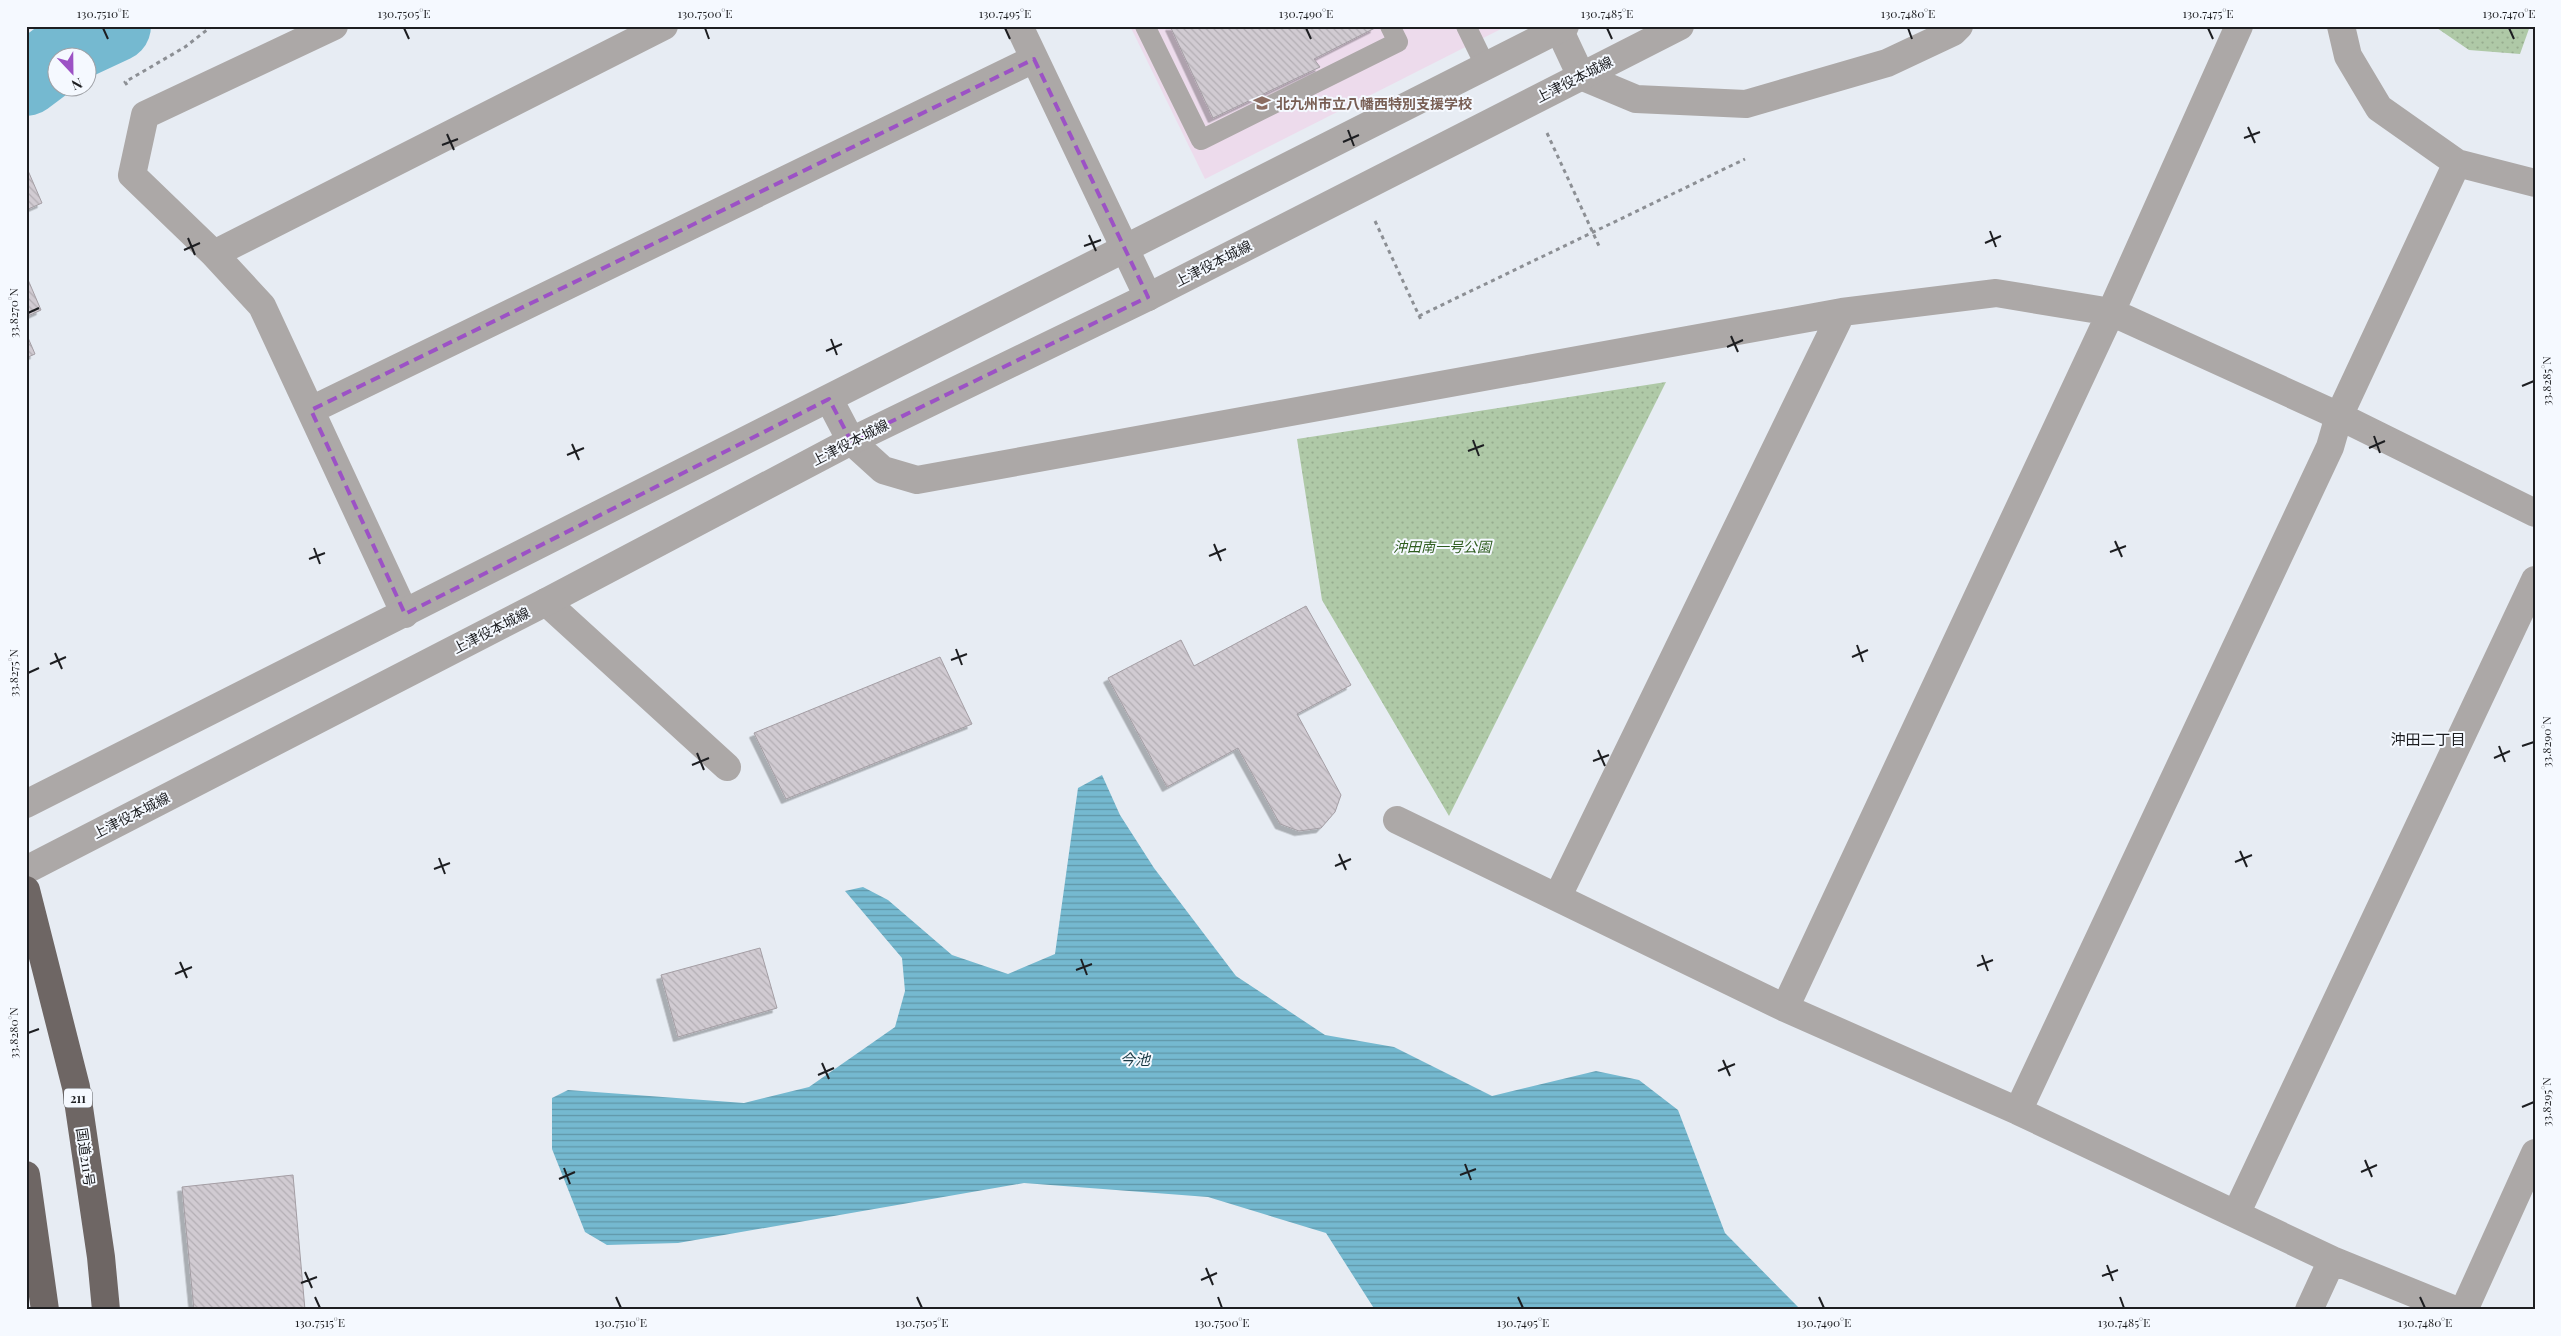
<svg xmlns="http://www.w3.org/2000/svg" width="2561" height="1336" font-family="'Playfair Display','Noto Sans JP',serif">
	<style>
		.education { fill: #eddbec }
		.park { fill: url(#park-dots) }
		.water { fill: url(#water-rules) }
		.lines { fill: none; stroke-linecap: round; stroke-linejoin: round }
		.river { stroke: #75b9d0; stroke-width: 72 }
		.building { fill: url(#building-back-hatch); stroke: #a49ea4; filter: url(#shadow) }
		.path { stroke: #8c8f94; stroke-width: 3; stroke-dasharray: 4 4; stroke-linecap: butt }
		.service { stroke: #aca8a7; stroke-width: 20 }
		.minor { stroke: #aca8a7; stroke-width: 28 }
		.tertiary { stroke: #aca8a7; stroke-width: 28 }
		.trunk { stroke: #6e6664; stroke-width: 28 }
		.marked { fill: none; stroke: #9c52c5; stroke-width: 4; stroke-dasharray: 10 6; stroke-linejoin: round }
		.ticks { fill: none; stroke: #1d1e21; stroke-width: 2 }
		.labels { text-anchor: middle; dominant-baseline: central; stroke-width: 4; stroke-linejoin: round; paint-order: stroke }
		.shield { fill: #f5f9ff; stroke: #5e6064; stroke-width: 1 }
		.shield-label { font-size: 12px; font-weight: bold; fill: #1d1e21 }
		.street-label { font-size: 14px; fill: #1d1e21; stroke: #f5f9ff }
		.education-label { font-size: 14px; font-weight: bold; fill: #785e54; stroke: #f5f9ff; text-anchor: start }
		.park-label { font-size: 14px; font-style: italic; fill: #2e5c1e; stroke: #f5f9ff }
		.neighbourhood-label { font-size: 15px; fill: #1d1e21; stroke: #f5f9ff }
		.water-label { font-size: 15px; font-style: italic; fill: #183843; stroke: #f5f9ff }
		.neatline { fill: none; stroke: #1d1e21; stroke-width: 2 }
		.ticks-label { font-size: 12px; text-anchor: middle; fill: #1d1e21 }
	</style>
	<defs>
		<pattern id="park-dots" width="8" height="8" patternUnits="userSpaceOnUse" patternTransform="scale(1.25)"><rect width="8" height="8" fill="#afc9a7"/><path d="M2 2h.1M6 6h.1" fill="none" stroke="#96ac8f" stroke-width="1.8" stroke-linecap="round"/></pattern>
		<pattern id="water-rules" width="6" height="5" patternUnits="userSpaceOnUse" patternTransform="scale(1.25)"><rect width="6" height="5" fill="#75b9d0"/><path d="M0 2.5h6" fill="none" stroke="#5f96a8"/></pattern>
		<pattern id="building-back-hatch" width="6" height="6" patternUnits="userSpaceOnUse" patternTransform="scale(1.25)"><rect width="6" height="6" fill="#d1cbd2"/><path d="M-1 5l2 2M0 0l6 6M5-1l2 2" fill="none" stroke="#b3aeb4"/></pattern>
		<filter id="shadow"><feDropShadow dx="-4.5" dy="4.5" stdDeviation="0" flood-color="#0004"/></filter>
	</defs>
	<rect width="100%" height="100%" fill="#e7ecf3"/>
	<path class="education" d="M1130,26h377l-302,153z"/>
	<path class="park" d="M2434,26h96l-10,28 -51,-4z
		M1666,382l-217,434 -127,-216 -25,-161z"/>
	<path class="water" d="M1102,775l18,40 34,53 82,108 89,59 69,12 98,49 104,-25 43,9 39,30 47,123 76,77h-426l-49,-77 -118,-36 -184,-14 -346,60 -71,2 -22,-13 -33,-83v-51l16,-8 176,13 65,-16 86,-60 10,-36 -3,-33 -57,-67 18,-4 25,13 64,55 56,19 47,-20 23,-166z"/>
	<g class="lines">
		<path class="river" d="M26,80l44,-33 45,-21"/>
	</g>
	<path class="building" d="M1170,26h204l1,2 -61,31 6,8 -107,51z
		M26,166l16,37 -16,7z
		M26,275l15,35 -15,7z
		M26,333l9,21 -9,4z
		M1306,606l45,79 -54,29 44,81 -6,17 -14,16 -22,3 -19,-7 -42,-76 -71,39 -59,-109 73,-38 13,26z
		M940,657l32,67 -186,75 -32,-66z
		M760,948l17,60 -99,29 -17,-62z
		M293,1175l12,135h-111l-12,-123z"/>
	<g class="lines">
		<path class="path" d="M127,85l-2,-3 60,-35 27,-21
			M1547,133l52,113
			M1375,221l47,101
			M1419,316l326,-157"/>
		<path class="service" d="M1145,26l56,114 197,-98 -8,-16
			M1466,26l20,41"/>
		<path class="minor" d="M334,26l-189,89 -13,60 82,79 48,52 143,308
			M1019,26l129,271
			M2341,26l7,30 31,52 78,55 78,20
			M1559,29l22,47 55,23 110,5 141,-41 66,-31 6,-6
			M214,254l450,-228
			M829,399l22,42 32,29 34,10 925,-168 154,-19 115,19 228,104 196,97
			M311,410l723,-351
			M546,602l181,165
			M1397,820l388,188 233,103 314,149 123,50
			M1558,896l284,-584
			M1785,1008l326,-696 128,-286
			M2018,1111l312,-664 9,-31 118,-253
			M2236,1214l299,-634
			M2309,1310l23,-50
			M2464,1310l71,-157"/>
		<path class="tertiary" d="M26,804l1539,-778
			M26,870l520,-268 305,-161 297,-144 532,-271"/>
		<path class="trunk" d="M26,890l50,197 25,170 5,53
			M26,1175l19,135"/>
	</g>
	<path class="marked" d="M1034,59l114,238 -297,144 -22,-42 -424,215 -94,-204z"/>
	<path class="ticks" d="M103,28l5,11M404,28l5,11M705,28l4,11M1005,28l5,11M1306,28l5,11M1607,28l5,11M1908,28l4,11M2208,28l5,11M2509,28l5,11M2248,127l7,16M1348,130l6,16M447,134l7,16M2244,138l16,-6M1343,142l16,-7M442,145l16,-6M1990,231l6,16M1089,235l7,16M188,238l7,17M1985,243l16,-7M1084,246l17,-6M184,250l16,-7M28,313l11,-5M1731,336l7,16M831,339l6,16M1727,347l16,-7M826,351l16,-7M2522,386l12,-5M2374,436l6,17M1473,440l6,16M572,444l7,16M2369,448l16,-7M1468,451l16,-6M567,455l17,-7M2115,541l7,16M1214,544l7,17M314,548l6,16M2110,552l16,-6M1209,556l17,-7M309,559l16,-6M1857,645l6,17M956,649l6,16M55,653l7,16M1852,657l16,-7M951,660l16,-6M50,664l16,-7M28,673l11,-5M2499,746l6,16M2522,746l12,-4M1598,750l7,16M697,753l7,17M2494,758l16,-7M1593,761l16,-6M692,765l17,-7M2240,851l7,16M1339,854l7,16M439,858l6,16M2235,862l17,-7M1335,866l16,-7M434,869l16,-6M1982,955l6,16M1081,959l6,16M180,962l7,16M1977,966l16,-6M1076,970l16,-6M175,974l17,-7M28,1033l11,-4M1723,1060l7,16M822,1063l7,16M1718,1071l17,-7M818,1075l16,-7M2522,1107l12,-5M2365,1160l7,17M1465,1164l6,16M564,1168l6,16M2361,1172l16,-7M1460,1175l16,-6M559,1179l16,-7M2107,1265l6,16M1206,1268l7,17M305,1272l7,16M2102,1276l16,-6M1201,1280l16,-7M301,1283l16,-6M315,1297l5,11M616,1297l5,11M917,1297l5,11M1218,1297l4,11M1518,1297l5,11M1819,1297l5,11M2120,1297l4,11M2420,1297l5,11"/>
	<defs>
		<g id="school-bare" transform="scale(1.35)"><path d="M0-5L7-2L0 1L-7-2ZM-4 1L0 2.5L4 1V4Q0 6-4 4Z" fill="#8d6e63" stroke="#f5f9ff" stroke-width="2.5" paint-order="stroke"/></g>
	</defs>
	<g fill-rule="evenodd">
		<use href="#school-bare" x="1262" y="103"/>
	</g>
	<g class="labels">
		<rect class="shield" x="64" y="1088.5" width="28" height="19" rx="4"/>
		<g class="shield-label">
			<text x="78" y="1098">211</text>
		</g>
		<g class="street-label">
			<text transform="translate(1574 79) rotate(-27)">上津役本城線</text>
			<text transform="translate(1213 263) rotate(-27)">上津役本城線</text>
			<text transform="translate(850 442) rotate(-27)">上津役本城線</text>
			<text transform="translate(491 630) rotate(-27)">上津役本城線</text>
			<text transform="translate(131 815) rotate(-27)">上津役本城線</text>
			<text transform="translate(86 1157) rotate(82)">国道211号</text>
		</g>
		<g class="education-label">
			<text x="1276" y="103">北九州市立八幡西特別支援学校</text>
		</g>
		<g class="park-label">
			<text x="1442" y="546">沖田南一号公園</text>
		</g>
		<g class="neighbourhood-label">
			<text x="2428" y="739">沖田二丁目</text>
		</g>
		<g class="water-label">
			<text x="1135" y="1059">今池</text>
		</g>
	</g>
	<rect width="2561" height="1336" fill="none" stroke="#f5f9ff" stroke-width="55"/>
	<g transform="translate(72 72) rotate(158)"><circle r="24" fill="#f5f9ff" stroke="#9fa1a6"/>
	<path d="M0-4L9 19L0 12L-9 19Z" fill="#9c52c5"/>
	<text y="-8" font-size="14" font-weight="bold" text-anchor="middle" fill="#1d1e21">N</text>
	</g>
	<rect x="28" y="28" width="2506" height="1280" class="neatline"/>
	<g class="ticks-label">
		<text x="103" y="18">130.7510°E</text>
		<text x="404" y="18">130.7505°E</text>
		<text x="705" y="18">130.7500°E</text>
		<text x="1005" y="18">130.7495°E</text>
		<text x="1306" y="18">130.7490°E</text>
		<text x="1607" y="18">130.7485°E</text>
		<text x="1908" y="18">130.7480°E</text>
		<text x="2208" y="18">130.7475°E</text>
		<text x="2509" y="18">130.7470°E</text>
		<text transform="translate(14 313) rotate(-90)" y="4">33.8270°N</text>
		<text transform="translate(2547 381) rotate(-90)" y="4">33.8285°N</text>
		<text transform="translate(14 673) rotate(-90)" y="4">33.8275°N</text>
		<text transform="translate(2547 742) rotate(-90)" y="4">33.8290°N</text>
		<text transform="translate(14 1033) rotate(-90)" y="4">33.8280°N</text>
		<text transform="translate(2547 1102) rotate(-90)" y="4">33.8295°N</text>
		<text x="320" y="1327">130.7515°E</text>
		<text x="621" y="1327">130.7510°E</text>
		<text x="922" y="1327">130.7505°E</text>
		<text x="1222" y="1327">130.7500°E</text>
		<text x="1523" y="1327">130.7495°E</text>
		<text x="1824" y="1327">130.7490°E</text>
		<text x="2124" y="1327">130.7485°E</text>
		<text x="2425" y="1327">130.7480°E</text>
	</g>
</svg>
